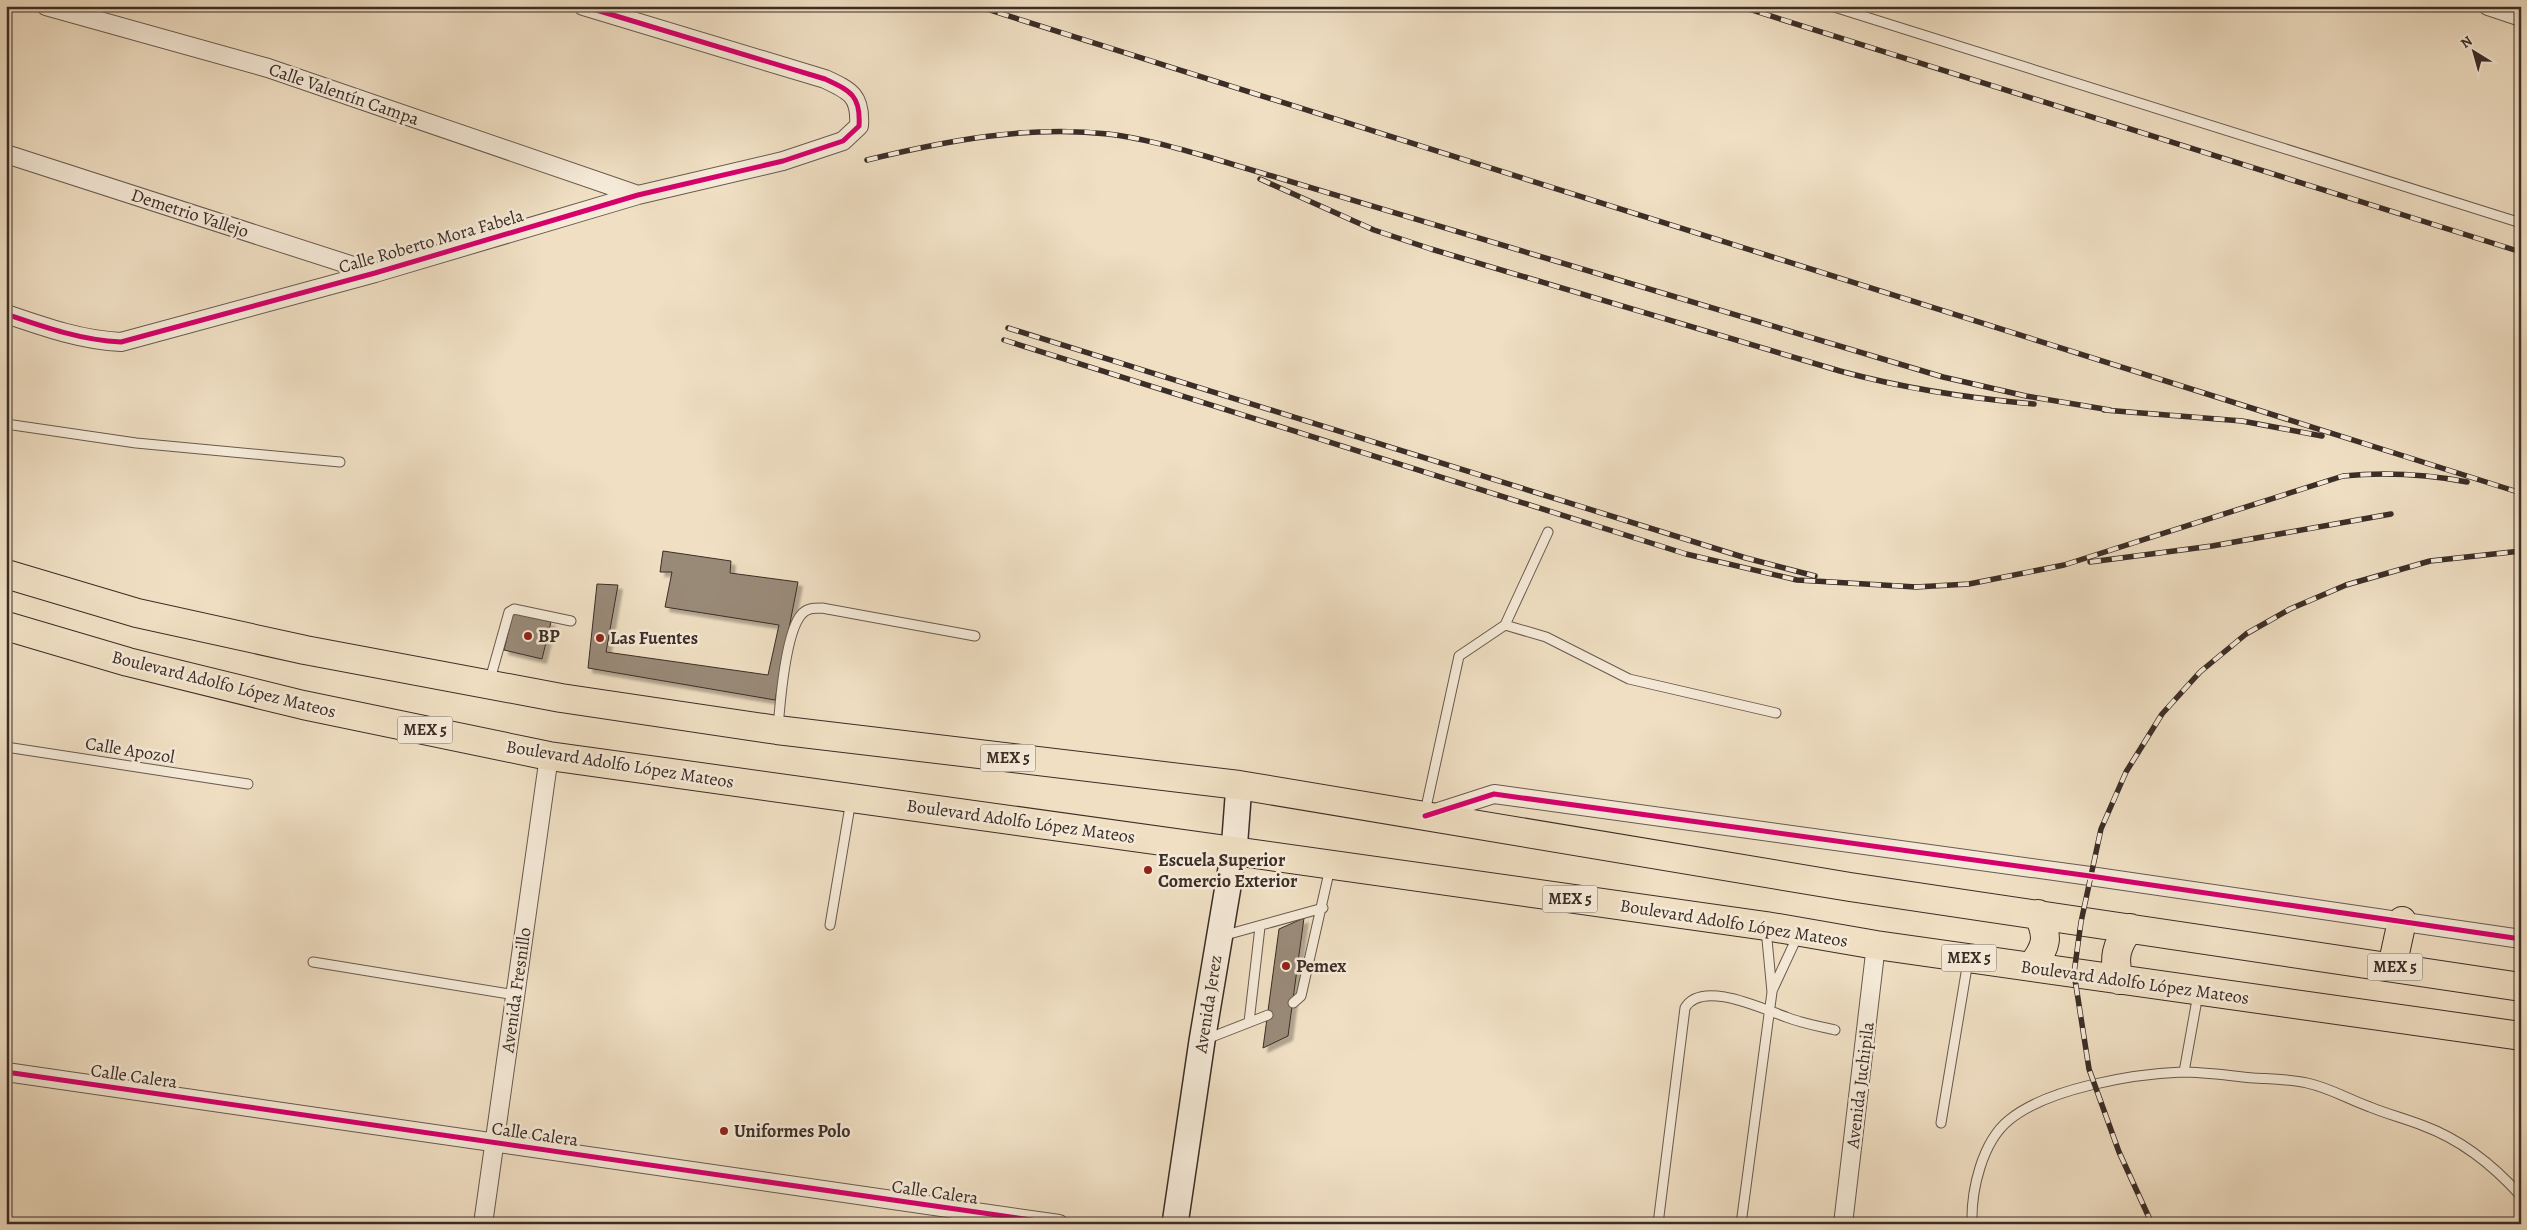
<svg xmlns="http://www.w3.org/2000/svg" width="2527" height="1230" font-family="Alegreya,serif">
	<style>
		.building { fill: #998a78; stroke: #3b2d27; filter: url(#shadow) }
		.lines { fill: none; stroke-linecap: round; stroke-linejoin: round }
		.lane-casing { stroke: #685a4e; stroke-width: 11 }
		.street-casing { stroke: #685a4e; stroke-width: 20 }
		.secondary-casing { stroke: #3b2d27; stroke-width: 28 }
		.primary-casing { stroke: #3b2d27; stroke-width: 30 }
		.lane { stroke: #f5ead8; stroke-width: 9 }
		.street { stroke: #f5ead8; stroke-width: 18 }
		.secondary { stroke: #f5ead8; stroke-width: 25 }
		.primary { stroke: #f0dfc3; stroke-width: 28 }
		.rail-casing { stroke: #3b2d27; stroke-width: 5.5 }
		.rail { stroke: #f5ead8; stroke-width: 4; stroke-dasharray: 11; stroke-linecap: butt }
		.cycleway-casing { stroke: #f5ead8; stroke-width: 8 }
		.cycleway { stroke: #d6006c; stroke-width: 5 }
		.poi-dot { fill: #8f2418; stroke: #f5ead8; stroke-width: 2 }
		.labels { text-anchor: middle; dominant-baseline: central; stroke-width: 5; stroke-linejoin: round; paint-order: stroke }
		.shield { fill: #f5ead8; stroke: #73665c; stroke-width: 1 }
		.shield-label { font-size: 16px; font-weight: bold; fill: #3b2d27 }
		.street-label { font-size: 18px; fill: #3b2d27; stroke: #f5ead8 }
		.poi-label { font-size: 18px; font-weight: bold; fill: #3b2d27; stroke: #f5ead8; text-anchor: start }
	</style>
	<defs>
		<filter id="shadow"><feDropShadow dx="4.5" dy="4.5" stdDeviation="1" flood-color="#0004"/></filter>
	</defs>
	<rect width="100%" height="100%" fill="#f0dfc3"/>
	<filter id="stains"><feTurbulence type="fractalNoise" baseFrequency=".004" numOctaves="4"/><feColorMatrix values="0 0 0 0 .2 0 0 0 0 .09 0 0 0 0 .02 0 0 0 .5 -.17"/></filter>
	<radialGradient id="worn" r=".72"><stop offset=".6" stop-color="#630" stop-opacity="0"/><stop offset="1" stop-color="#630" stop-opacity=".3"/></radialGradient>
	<path class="building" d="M663,551l68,10 -1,12 68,9 -23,118 -187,-32 9,-84 21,1 -12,67 162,23 11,-50 -114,-18 7,-35h-12z
		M513,613l38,9 -9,37 -38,-9z
		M1304,918l-16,118 -25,12 16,-119z"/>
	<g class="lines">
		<g class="lane-casing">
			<path id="lane" d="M1831,6l690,217
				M6,424l130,19 204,19
				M1548,532l-43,93 41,12 83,42 147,34
				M489,683l20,-71 5,-3 57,12
				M778,728c2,-26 8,-95 23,-113 5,-7 13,-7 21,-7l153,28
				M6,747l242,37
				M1425,812l34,-156 46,-31
				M830,925l21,-125
				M1222,936l101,-28
				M313,962l202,33
				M1772,991l26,-56
				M1293,1003l8,-7 29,-128
				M1249,1022l11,-95
				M1204,1040l64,-25
				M2184,1072l14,-78
				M1941,1123l27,-162
				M1658,1224l27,-216c16,-29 78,1 101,9 15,6 32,9 49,13
				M1741,1224l31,-232 -6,-63
				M1972,1224c-1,-34 10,-82 37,-104 39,-32 124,-46 173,-48 24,0 49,4 72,6 17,1 36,1 53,5 23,5 41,16 63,24 17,7 36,12 54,19 38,14 70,40 97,70"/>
		</g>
		<g class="street-casing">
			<path id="street" d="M46,6l222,62 370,127
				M2488,6l33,11
				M6,154l369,119
				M6,314c38,13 75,26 115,28l254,-69 263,-78 145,-34 60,-20 16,-15c2,-30 -8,-35 -34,-47l-242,-73
				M1432,814l62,-20 596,82 431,63
				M6,1072l1053,152
				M483,1224l66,-468
				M1843,1224l33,-279"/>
		</g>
		<g class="secondary-casing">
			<path id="secondary" d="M1175,1224l27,-183 32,-190 5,-66"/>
		</g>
		<g class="primary-casing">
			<path id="primary" d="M6,574l131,39 168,37 256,48 216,32 462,55 611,102 671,100
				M6,626l122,36 175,43 246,51 685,95 532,75 110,19 645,91
				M2032,966c15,-20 17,-29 6,-52
				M2392,967l10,-46
				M2119,980c-6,-22 -3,-35 11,-52"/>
		</g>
		<use href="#lane" class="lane"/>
		<use href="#street" class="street"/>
		<use href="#secondary" class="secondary"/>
		<use href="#primary" class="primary"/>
		<g class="rail-casing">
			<path id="rail" d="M977,6l1544,487
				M1739,6l782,246
				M867,160c78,-19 160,-35 241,-26 33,4 65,13 97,22l738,221 83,19 84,14
				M1260,179l114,51 57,19 409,122c66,18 127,27 194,33
				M1008,328l738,230 69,18
				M1004,340l682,214 111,26 119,7 53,-3 95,-19 279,-89c43,-4 82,-2 124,6
				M2104,410l138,11 80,15
				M2090,562l122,-16 179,-32
				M2152,1224l-33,-72 -30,-83 -15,-96 7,-51 20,-93 25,-57 36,-58 38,-42 46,-38 44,-25 56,-24 84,-24 91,-10"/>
		</g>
		<use href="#rail" class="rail"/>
		<g class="cycleway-casing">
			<path id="cycleway" d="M6,314c38,13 75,26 115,28l254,-69 263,-78 145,-34 60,-20 16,-15c2,-30 -8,-35 -34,-47l-242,-73
				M1425,816l69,-22 596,82 431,63
				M6,1072l1053,152"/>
		</g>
		<use href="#cycleway" class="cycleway"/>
	</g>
	<g class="poi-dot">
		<circle cx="528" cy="636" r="5"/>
		<circle cx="600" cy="638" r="5"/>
		<circle cx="1148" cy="870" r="5"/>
		<circle cx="1286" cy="966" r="5"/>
		<circle cx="724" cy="1131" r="5"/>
	</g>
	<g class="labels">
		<g class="shield">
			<rect x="397.5" y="716.5" width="55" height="27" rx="4"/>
			<rect x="980.5" y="744.5" width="55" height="27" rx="4"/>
			<rect x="1542.5" y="885.5" width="55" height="27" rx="4"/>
			<rect x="1941.5" y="944.5" width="55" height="27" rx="4"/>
			<rect x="2367.5" y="953.5" width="55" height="27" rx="4"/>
		</g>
		<g class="shield-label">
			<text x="425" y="730">MEX 5</text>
			<text x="1008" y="758">MEX 5</text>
			<text x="1570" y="899">MEX 5</text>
			<text x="1969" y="958">MEX 5</text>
			<text x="2395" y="967">MEX 5</text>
		</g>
		<g class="street-label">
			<text transform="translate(344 94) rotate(19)">Calle Valentín Campa</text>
			<text transform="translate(190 213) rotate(18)">Demetrio Vallejo</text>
			<text transform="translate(431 241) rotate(-16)">Calle Roberto Mora Fabela</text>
			<text transform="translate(224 684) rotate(14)">Boulevard Adolfo López Mateos</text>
			<text transform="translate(130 750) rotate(9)">Calle Apozol</text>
			<text transform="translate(620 764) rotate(9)">Boulevard Adolfo López Mateos</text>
			<text transform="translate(1021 821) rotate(8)">Boulevard Adolfo López Mateos</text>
			<text transform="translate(1734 923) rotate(9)">Boulevard Adolfo López Mateos</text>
			<text transform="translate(2135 982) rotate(8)">Boulevard Adolfo López Mateos</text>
			<text transform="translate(516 990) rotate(-82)">Avenida Fresnillo</text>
			<text transform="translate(1208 1004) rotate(-81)">Avenida Jerez</text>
			<text transform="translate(134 1076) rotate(8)">Calle Calera</text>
			<text transform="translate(1860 1085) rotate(-83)">Avenida Juchipila</text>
			<text transform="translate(535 1134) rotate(8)">Calle Calera</text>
			<text transform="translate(935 1192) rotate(8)">Calle Calera</text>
		</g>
		<g class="poi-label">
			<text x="538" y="636">BP</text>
			<text x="610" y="638">Las Fuentes</text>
			<text x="1158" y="860">Escuela Superior<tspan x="1158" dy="21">Comercio Exterior</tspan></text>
			<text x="1296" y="966">Pemex</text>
			<text x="734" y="1131">Uniformes Polo</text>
		</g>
	</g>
	<rect width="2527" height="1230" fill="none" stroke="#f0dfc3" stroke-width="25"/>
	<rect x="8" y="8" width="2512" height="1215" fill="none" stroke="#3b2d27" stroke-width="2.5"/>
	<rect x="12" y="12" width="2502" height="1205" fill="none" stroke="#3b2d27"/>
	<g transform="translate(2474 52) rotate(323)" stroke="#f5ead8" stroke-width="4" paint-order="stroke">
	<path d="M0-4L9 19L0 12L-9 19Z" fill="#3b2d27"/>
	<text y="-8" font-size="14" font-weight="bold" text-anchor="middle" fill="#3b2d27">N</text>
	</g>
	<rect width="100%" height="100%" filter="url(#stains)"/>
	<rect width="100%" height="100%" fill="url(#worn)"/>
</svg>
